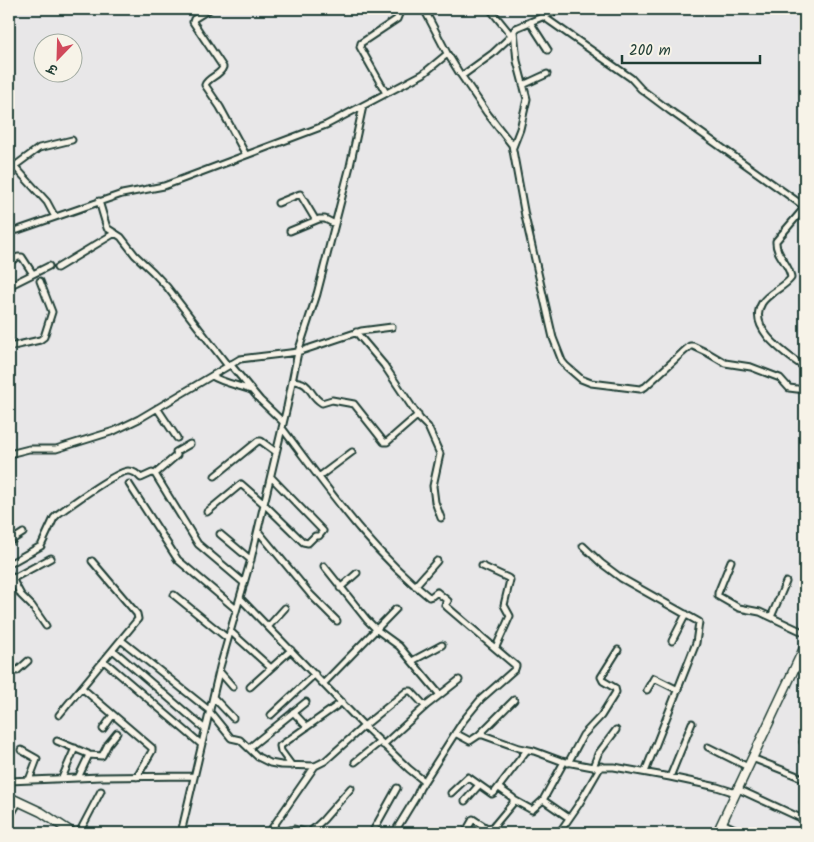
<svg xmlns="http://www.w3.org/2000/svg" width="814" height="842" font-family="Kalam,'Playpen Sans Deva',sans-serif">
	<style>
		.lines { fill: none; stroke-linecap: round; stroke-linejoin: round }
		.street-casing { stroke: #1f3d34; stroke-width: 9 }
		.secondary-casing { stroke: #1f3d34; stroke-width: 11 }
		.street { stroke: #f7f3e8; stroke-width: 5 }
		.secondary { stroke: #f7f3e8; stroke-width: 8 }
	</style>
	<rect width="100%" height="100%" fill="#e8e7e8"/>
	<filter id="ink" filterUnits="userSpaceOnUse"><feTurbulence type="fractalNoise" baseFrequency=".02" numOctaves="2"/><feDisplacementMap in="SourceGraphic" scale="10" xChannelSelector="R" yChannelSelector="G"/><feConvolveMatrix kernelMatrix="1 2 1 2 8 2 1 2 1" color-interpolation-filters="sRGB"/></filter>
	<g filter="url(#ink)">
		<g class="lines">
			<g class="street-casing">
				<path id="street" d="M210,9l-16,10 -1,3 30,45c-3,9 -15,10 -18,18l15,22 26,48
					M424,9l24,46
					M490,9l21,26
					M544,17l87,61 10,11 28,21 136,97 -29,34c-1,14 14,23 15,37 -7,10 -22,14 -29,25 -16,26 26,52 43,65
					M530,22l18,28
					M461,75l26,38 25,32 13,71 28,122 9,23 4,5 15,13 10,4 49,6 5,-2 37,-34 8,-7h3l15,7 17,10 26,4 29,11 9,10 16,2
					M523,85l24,-11
					M386,93l-26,-46 1,-4 36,-24 2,-5 -4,-5
					M513,147l7,-18 7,-30 -10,-38 -3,-30
					M99,201l8,27 14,9 14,18 18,17 14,15 61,79
					M278,203l22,-9 15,25
					M55,217l-8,-15 -30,-33 -1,-4 23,-17 33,-8
					M9,231l9,-1 104,-36 42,-8 162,-61 97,-51 23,-19 3,1 11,18 3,1 29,-21 16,-15 8,-11 45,-19
					M290,231l29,-12h6l10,5
					M9,262l9,-5h4l11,17
					M57,268l58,-35
					M9,286l40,-20
					M356,332l28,33 36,54 8,8 12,27 -7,32 2,16 6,16
					M9,347l31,-7 4,-3 8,-25 -12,-31
					M230,364l30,36 23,22
					M212,376c11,7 26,9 39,14
					M292,381c21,1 15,13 30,22l10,-3 22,4 30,38h3l31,-27
					M157,408l20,30
					M282,428c45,59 88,123 147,169l3,-1 5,-4 11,9 -3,4 2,2 69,59 -1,3 -34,30 -18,22 -43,67 -4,9 -22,36
					M9,454l20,-5h27l58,-18 25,-12 101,-60 58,-7 63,-21 31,-4
					M155,474l22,-19 -1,-3 14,-8
					M215,476l43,-35h3l15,11
					M320,476l32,-24
					M129,484l49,76 58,49
					M207,512l34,-28 23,20 39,38 5,1 7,-7h4l4,-5 -52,-54
					M258,531l53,64 26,26
					M220,534l31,26
					M9,542l14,-9
					M583,546l18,17 20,15 78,44 -3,21 -51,129
					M731,561l-13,32v3l21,12 21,4 45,21
					M9,564l32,-18 13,-28 4,-4c11,-8 59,-43 70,-43 6,0 9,3 13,7l11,-5 3,1 43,70 46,39
					M324,566l43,54 10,10 22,16 41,49
					M482,566l26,12 2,2 -6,25 6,11 -14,31
					M9,573l12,22 11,11 14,20
					M12,579l39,-21
					M415,586l22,-25
					M340,588l17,-15
					M174,595l53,43
					M240,598l124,128 45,43 15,12
					M771,617l15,-35
					M268,627l17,-19
					M230,631l41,37
					M121,640l89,71
					M672,641l14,-27
					M113,650l92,79
					M104,661l97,83
					M412,661l30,-16
					M796,667l9,4
					M9,669l8,2 11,-10
					M219,671l14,16
					M324,683l72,-74
					M250,687l41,-37
					M82,688l70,60v3l-15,26
					M647,690l7,-12 24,12
					M213,697l20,21
					M210,712l21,26 9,2 18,17 12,6 11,2 34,1 10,-5 39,-35 43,-35h4l13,14h3l32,-25
					M293,712l14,15
					M59,715l79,-96 -1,-5 -45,-53
					M271,715l44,-41
					M103,729l10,-14
					M455,733l15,8 9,-6h4l36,13 15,3 27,10 32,6h21l56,10 47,10 19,6
					M479,735l35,-35
					M57,741l31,13v3l-10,21
					M803,742l2,1
					M383,745l44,-40
					M708,747l40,20
					M249,748l57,-46
					M21,750l16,9 -8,21
					M89,755l13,1 6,-12 9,-11
					M752,758l53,21
					M355,762l25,-20
					M564,762l-21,38 26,18
					M568,763l15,-28 18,-19 15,-24 -1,-4 -12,-7 -2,-4 17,-27
					M292,766l-11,-15 -1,-5 62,-44
					M593,767l5,-13 18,-24
					M670,777l22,-54
					M62,778l13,-30
					M9,781l91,-4 93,-1
					M738,789l67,31
					M451,793l17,-16 24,17 2,-1 33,-43
					M514,800l18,10 11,-10
					M465,801l14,-16
					M9,818l10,-17
					M722,823l22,10
					M270,831l45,-65
					M79,833l22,-42
					M181,833l39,-166 31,-108 36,-152 11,-55 19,-58 33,-128 13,-60
					M250,833l37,-2 7,-2 15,4 14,-13 28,-32
					M372,833l25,-45
					M465,833l8,-14 14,9 6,-1 20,-24v-5l-14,-10
					M559,833l20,-29 22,-38"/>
			</g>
			<g class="secondary-casing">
				<path id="secondary" d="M9,797l32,15 32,21
					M717,833l88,-187"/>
			</g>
			<use href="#street" class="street"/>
			<use href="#secondary" class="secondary"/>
		</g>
	</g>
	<rect width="814" height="842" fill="none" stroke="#f7f3e8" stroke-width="30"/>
	<rect x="15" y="15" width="784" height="812" fill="none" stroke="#1f3d34" stroke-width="2" filter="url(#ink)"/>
	<g transform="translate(58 58) rotate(203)"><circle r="24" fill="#f7f3e8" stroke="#a1aaa0"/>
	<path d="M0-4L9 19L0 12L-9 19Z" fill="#d1495b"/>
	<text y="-8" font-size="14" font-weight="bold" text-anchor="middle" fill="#1f3d34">उ</text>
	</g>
	<path d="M622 55v8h138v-8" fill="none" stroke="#1f3d34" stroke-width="2.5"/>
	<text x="629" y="55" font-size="15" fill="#1f3d34" stroke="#f7f3e8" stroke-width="4" paint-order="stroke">200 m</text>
</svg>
